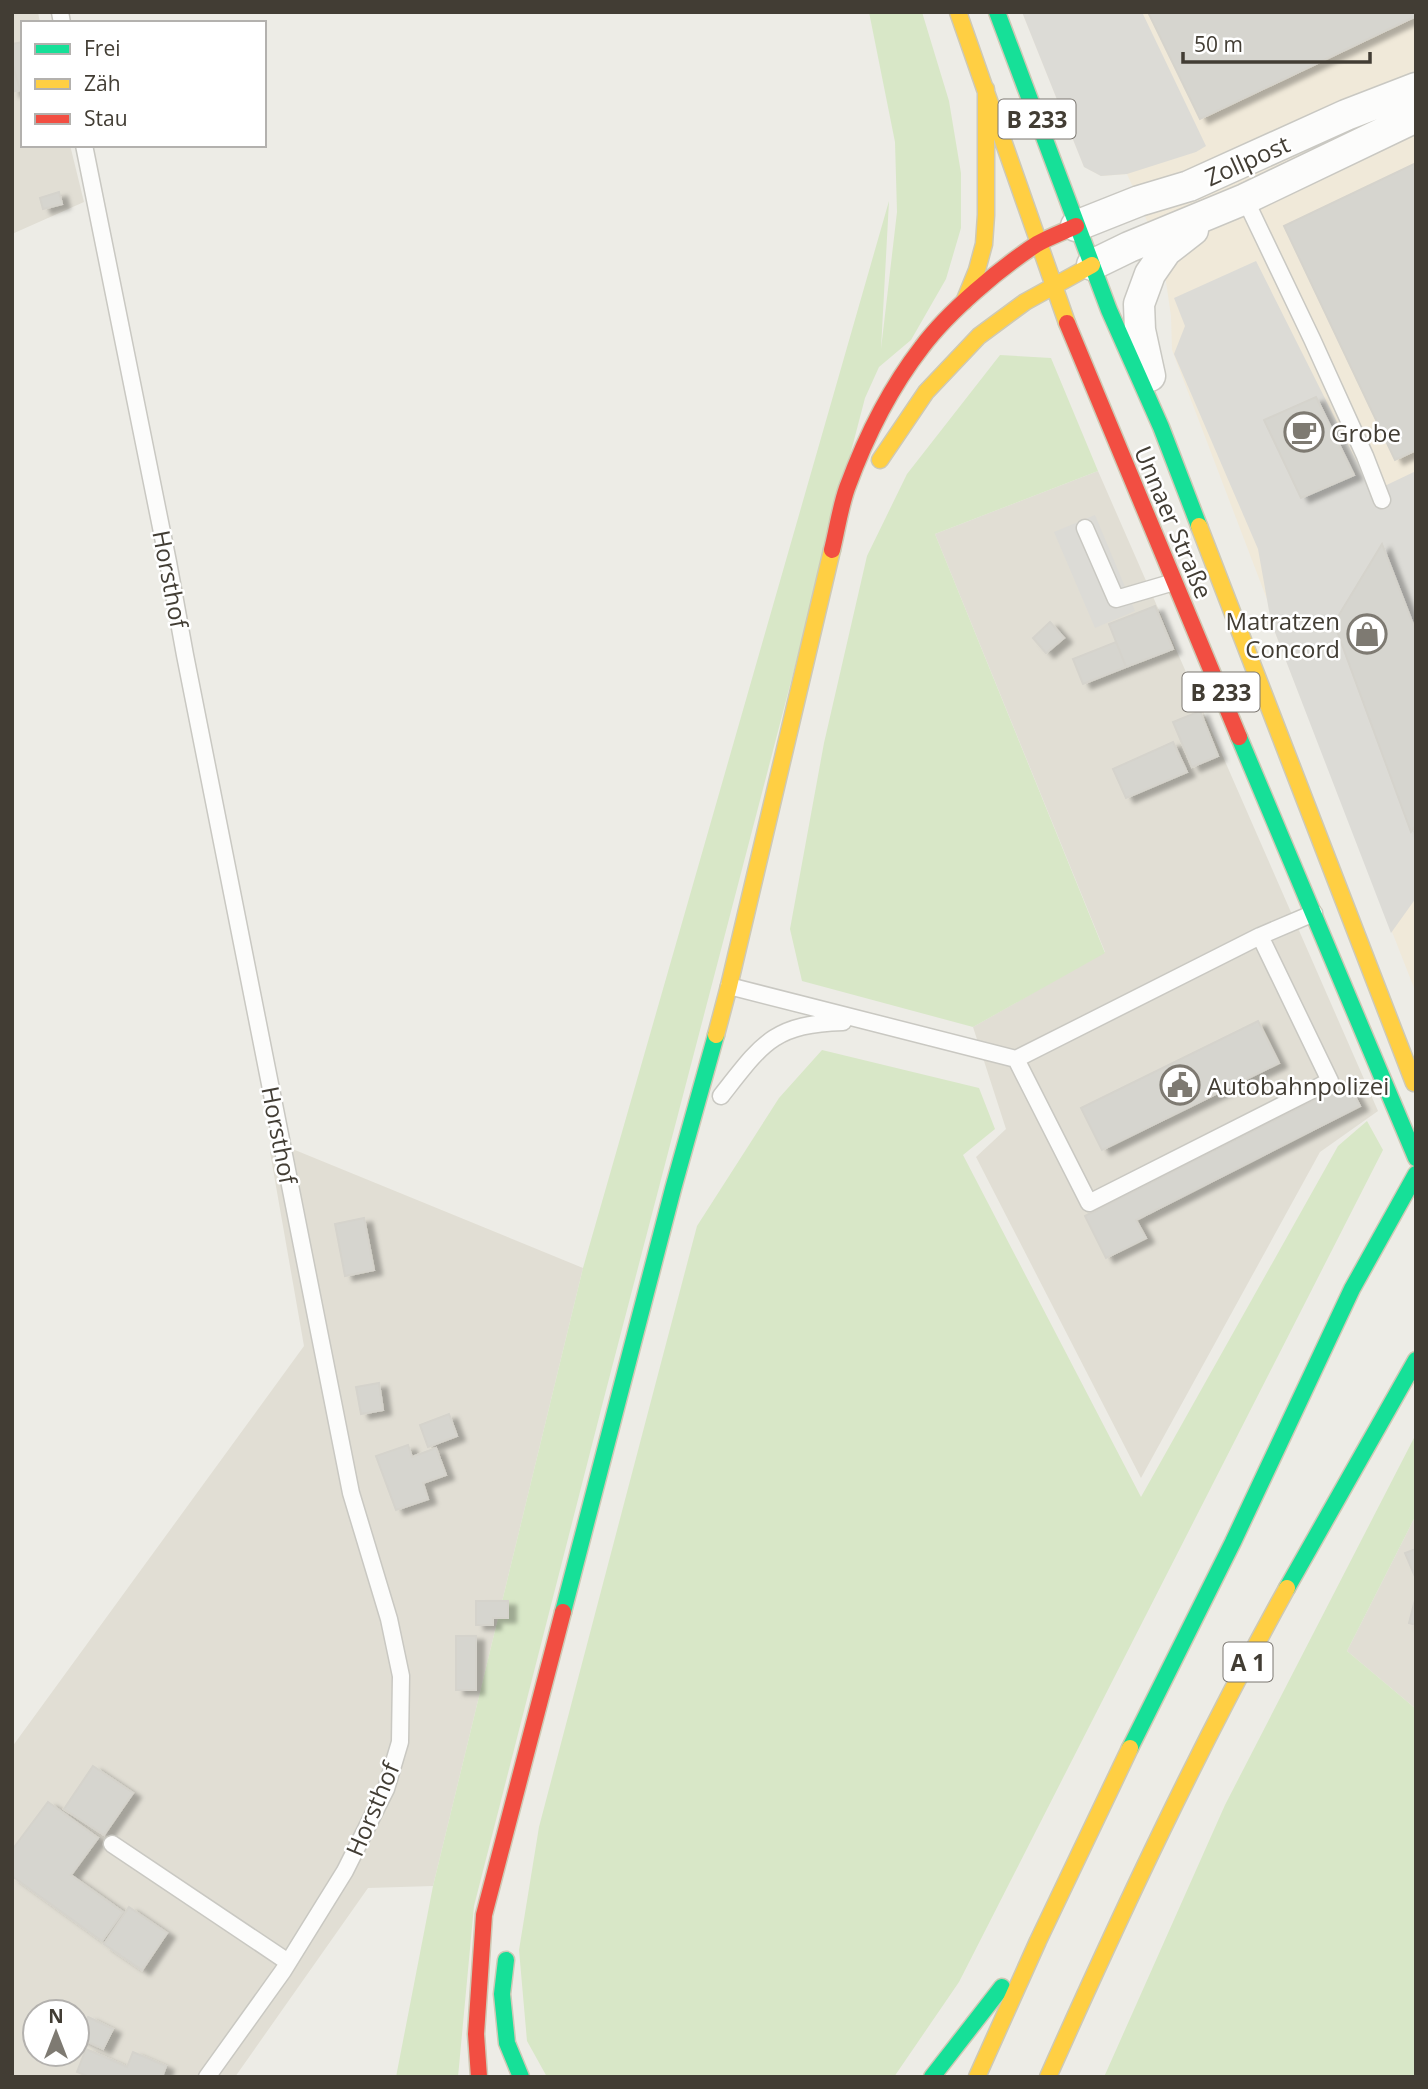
<svg xmlns="http://www.w3.org/2000/svg" width="1428" height="2089" font-family="'Open Sans',sans-serif">
	<style>
		.residential { fill: #e1ded4; fill-rule: evenodd }
		.commercial { fill: #f0e9d9 }
		.green { fill: #d8e7c7 }
		.parking { fill: #dcdbd6 }
		.building { fill: #d6d5cf; stroke: #d5d3cc; stroke-width: 2; filter: url(#shadow) }
		.lines { fill: none; stroke-linecap: round; stroke-linejoin: round }
		.lane-casing { stroke: #c9c8c2; stroke-width: 19 }
		.street-casing { stroke: #c9c8c2; stroke-width: 33 }
		.fast-casing { stroke: #cec9b5; stroke-width: 19 }
		.slow-casing { stroke: #cec9b5; stroke-width: 19 }
		.jam-casing { stroke: #cec9b5; stroke-width: 19 }
		.lane { stroke: #fcfcfb; stroke-width: 16 }
		.street { stroke: #fcfcfb; stroke-width: 30 }
		.fast { stroke: #16e098; stroke-width: 16 }
		.slow { stroke: #ffcf43; stroke-width: 16 }
		.jam { stroke: #f24e42; stroke-width: 16 }
		.labels { text-anchor: middle; dominant-baseline: central; stroke-width: 5; stroke-linejoin: round; paint-order: stroke }
		.shield { fill: #fff; stroke: #7b7771; stroke-width: 2 }
		.shield-label { font-size: 23px; font-weight: bold; fill: #423d34 }
		.street-label { font-size: 24px; fill: #423d34; stroke: #fff }
		.poi-label { font-size: 24px; fill: #423d34; stroke: #fff; text-anchor: start }
	</style>
	<defs>
		<filter id="shadow"><feDropShadow dx="8" dy="4.5" stdDeviation="2" flood-color="#0004"/></filter>
	</defs>
	<rect width="100%" height="100%" fill="#edece6"/>
	<path class="residential" d="M12,12h26l2,11h-17v122h47l14,57 -72,32z
		M1098,471l280,640 -58,41 -179,326 -165,-321 30,-28 -33,-102 132,-75 -170,-418z
		M290,1148l293,120 -150,618 -65,2 -133,189h-223v-330l292,-401 -34,-194zM35,2012h42v42h-42z
		M1416,1515v194l-69,-58z"/>
	<path class="commercial" d="M1022,12h394v981l-145,-371 -3,-20 -96,-252 -1,-34 -8,-55 -24,-60 -12,-27 -26,2 -17,-9z"/>
	<path class="green" d="M869,12h53l27,89 12,72v55l-15,51 -35,61 -32,27 -14,31 -261,1000 -130,508 -16,171h-62l37,-191 150,-618 306,-1067 -8,148 16,-137 -2,-70z
		M1000,355l51,3 47,113 -163,63 170,419 -132,74 -171,-46 -12,-52 34,-186 43,-187 40,-82z
		M822,1050l157,38 16,41 -32,26 178,342 197,-351 29,-25 16,29 -424,832 -65,95h-347l-20,-36 -8,-91 20,-123 158,-601 82,-128z
		M1416,1434v81l-69,136 69,58v368h-312l121,-272z"/>
	<path class="parking" d="M1022,12h120l64,134 -10,6 -69,22 -26,2 -17,-9z
		M1256,261l116,231 44,-21v427l-25,35 -120,-311 -13,-73 -84,-195 11,-28 -11,-28z
		M1095,515l40,96 -40,17 -41,-96z"/>
	<path class="building" d="M1148,12h268v4l-216,103z
		M23,42v47l-3,1 -8,-28v-18z
		M12,62l8,28 -8,2z
		M1416,163v287l-21,10 -111,-234z
		M59,192l3,12 -19,5 -3,-11z
		M1316,397l38,78 -53,23 -37,-78z
		M1382,544l34,88v193l-5,7 -77,-209z
		M1155,606l18,43 -47,18 -17,-43z
		M1050,622l14,16 -18,15 -13,-15z
		M1116,642l10,25 -43,17 -10,-25z
		M1200,711l18,45 -26,11 -19,-45z
		M1173,742l14,30 -61,26 -13,-29z
		M1258,1021l21,42 -177,87 -21,-42z
		M1348,1083l12,23 -224,114 10,18 -40,20 -21,-42z
		M364,1218l10,52 -29,6 -10,-52z
		M379,1383l4,27 -22,4 -5,-27z
		M449,1414l8,22 -29,11 -8,-22z
		M408,1445l4,12 24,-9 10,27 -23,8 5,16 -32,11 -20,-54z
		M1416,1549v30l-11,-26z
		M1416,1596v29l-7,-2z
		M476,1601h32v17h-15v7h-17z
		M456,1636h20v54h-20z
		M93,1766l40,27 -29,42 -40,-26z
		M48,1802l50,36 -27,37 52,37 -21,29 -90,-65v-26z
		M129,1907l38,26 -25,37 -38,-26z
		M88,2017l25,12 -10,20 -25,-12z
		M86,2049l41,18 6,-15 33,14 -4,11h-72l-13,-5z"/>
	<g class="lines">
		<g class="lane-casing">
			<path id="lane" d="M60,12l2,11
				M84,145l84,417 17,93 166,838 38,126 12,57 -1,66 -14,47 -41,82 -62,100 -76,106
				M1245,199l67,140 53,117 17,44
				M1085,528l31,71 58,-17
				M729,986l287,73 244,-123 54,-23
				M1016,1059l73,144 241,-122 -70,-145
				M721,1096c41,-52 52,-72 122,-74
				M112,1844l176,118"/>
		</g>
		<g class="street-casing">
			<path id="street" d="M1076,226l63,-25 50,-15 157,-71 70,-27
				M1092,265l37,-18 116,-48 171,-82
				M1150,376l-10,-46 -1,-26 11,-30 16,-23 27,-21"/>
		</g>
		<g class="fast-casing">
			<path id="fast" d="M997,12l112,298 52,117 38,99
				M1239,737l177,421
				M1287,1588l129,-228
				M563,1612l110,-423 43,-154
				M1130,1748l103,-206 119,-253 64,-115
				M506,1960l-4,34 5,49 14,34
				M932,2077l70,-90"/>
		</g>
		<g class="slow-casing">
			<path id="slow" d="M958,12l109,311
				M964,302l13,-32 7,-26 2,-29v-126
				M880,460l46,-68 53,-56 46,-34 67,-37
				M1199,526l215,557
				M716,1035l13,-49 103,-436
				M977,2077l61,-136 92,-193
				M1048,2077c74,-166 151,-330 239,-489"/>
		</g>
		<g class="jam-casing">
			<path id="jam" d="M1067,323l172,414
				M832,550c5,-20 8,-42 15,-62 18,-49 43,-100 75,-141 26,-35 78,-79 115,-103 12,-7 26,-12 39,-18
				M479,2077l-3,-43 8,-119 79,-303"/>
		</g>
		<use href="#lane" class="lane"/>
		<use href="#street" class="street"/>
		<use href="#fast" class="fast"/>
		<use href="#slow" class="slow"/>
		<use href="#jam" class="jam"/>
	</g>
	<defs>
		<g id="cafe-ring" transform="scale(2.0125)"><circle r="9.5" fill="#fff" stroke="#7e7a72" stroke-width="1.5"/><path d="M-5.5-4.5H6V0H3Q3 3.5 0 3.5H-2.5Q-5.5 3.5-5.5 0ZM3-3.2v2h1.7v-2ZM-6 4.5H4V6H-6Z" fill="#7e7a72"/></g>
		<g id="shop-ring" transform="scale(2.0125)"><circle r="9.5" fill="#fff" stroke="#7e7a72" stroke-width="1.5"/><path d="M-5-2.5h2.3a2.7 3.5 0 0 1 5.4 0H5L5.5 6h-11ZM-1.5-2.5h3a1.5 2.3 0 0 0-3 0Z" fill="#7e7a72"/></g>
		<g id="civic-ring" transform="scale(2.0125)"><circle r="9.5" fill="#fff" stroke="#7e7a72" stroke-width="1.5"/><path d="M-.6-6.5H3V-4.5H.6V-3L4-1V1h2V6H-6V1h2V-1L-.6-3ZM-1.2 2.5V6h2.4V2.5Z" fill="#7e7a72"/></g>
	</defs>
	<g fill-rule="evenodd">
		<use href="#cafe-ring" x="1304" y="432"/>
		<use href="#shop-ring" x="1367" y="634"/>
		<use href="#civic-ring" x="1180" y="1085"/>
	</g>
	<g class="labels">
		<g class="shield">
			<rect x="998.5" y="99.5" width="77" height="39" rx="5"/>
			<rect x="1182.5" y="672.5" width="77" height="39" rx="5"/>
			<rect x="1223.5" y="1642.5" width="49" height="39" rx="5"/>
		</g>
		<g class="shield-label">
			<text x="1037" y="119">B 233</text>
			<text x="1221" y="692">B 233</text>
			<text x="1248" y="1662">A 1</text>
		</g>
		<g class="street-label">
			<text transform="translate(1247 160) rotate(-24)">Zollpost</text>
			<text transform="translate(1174 522) rotate(67)">Unnaer Straße</text>
			<text transform="translate(171 579) rotate(79)">Horsthof</text>
			<text transform="translate(280 1135) rotate(79)">Horsthof</text>
			<text transform="translate(372 1809) rotate(-67)">Horsthof</text>
		</g>
		<g class="poi-label">
			<text x="1331" y="432">Grobe</text>
			<text x="1340" y="620" text-anchor="end">Matratzen<tspan x="1340" dy="28">Concord</tspan></text>
			<text x="1207" y="1085">Autobahnpolizei</text>
		</g>
	</g>
	<rect width="1428" height="2089" fill="none" stroke="#423d34" stroke-width="28"/>
	<rect x="21" y="21" width="245" height="126" fill="#ffffff" stroke="#b3b1ae" stroke-width="2"/>
	<rect x="35" y="44" width="35" height="10" fill="#16e098" stroke="#b3b1ae" stroke-width="2"/>
	<text x="84" y="56" font-size="21" fill="#423d34">Frei</text>
	<rect x="35" y="79" width="35" height="10" fill="#ffcf43" stroke="#b3b1ae" stroke-width="2"/>
	<text x="84" y="91" font-size="21" fill="#423d34">Zäh</text>
	<rect x="35" y="114" width="35" height="10" fill="#f24e42" stroke="#b3b1ae" stroke-width="2"/>
	<text x="84" y="126" font-size="21" fill="#423d34">Stau</text>
	<g transform="translate(56 2033)"><circle r="33" fill="#ffffff" stroke="#b3b1ae" stroke-width="2"/>
	<path d="M0-5L12 26L0 18L-12 26Z" fill="#7e7a72"/>
	<text y="-10" font-size="19" font-weight="bold" text-anchor="middle" fill="#423d34">N</text>
	</g>
	<path d="M1183 52v10h187v-10" fill="none" stroke="#423d34" stroke-width="3.5"/>
	<text x="1194" y="52" font-size="21" fill="#423d34" stroke="#ffffff" stroke-width="5" paint-order="stroke">50 m</text>
</svg>
